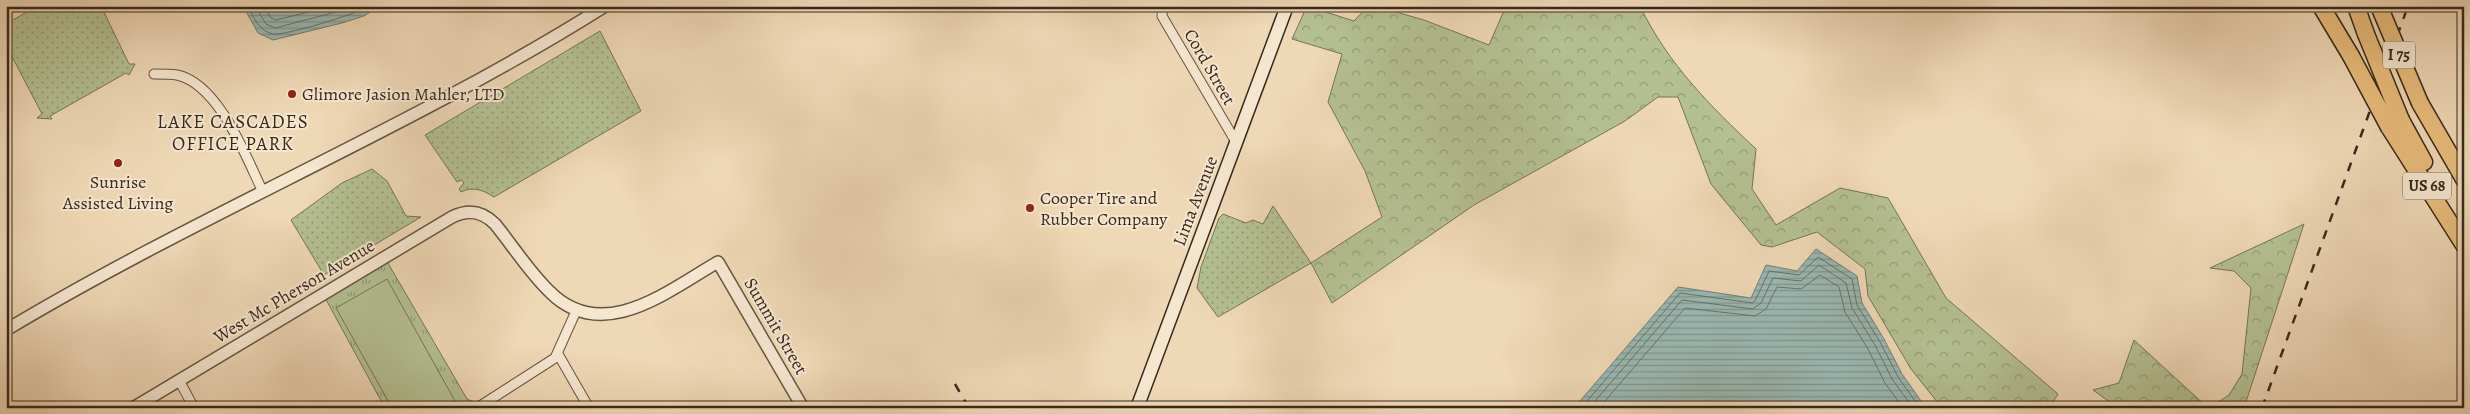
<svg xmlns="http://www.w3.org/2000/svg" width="2470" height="414" font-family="Alegreya,serif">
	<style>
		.grass { fill: url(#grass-dots); stroke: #767457 }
		.forest { fill: url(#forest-crowns); stroke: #767457 }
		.park { fill: url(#park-tufts); stroke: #767457 }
		.pitch { fill: #b4c092; stroke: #767457 }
		.water { fill: url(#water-rules); stroke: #737f77 }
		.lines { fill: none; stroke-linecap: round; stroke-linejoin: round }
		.shore { stroke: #697168; stroke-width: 1 }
		.minor-casing { stroke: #665542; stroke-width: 11 }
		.tertiary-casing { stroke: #665542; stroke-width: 14 }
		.secondary-casing { stroke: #38291c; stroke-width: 15 }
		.motorway-casing { stroke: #38291c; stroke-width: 19 }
		.minor { stroke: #f5e6d0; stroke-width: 9 }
		.tertiary { stroke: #f5e6d0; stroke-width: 11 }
		.secondary { stroke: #f5e6d0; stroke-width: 12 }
		.motorway { stroke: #e8bc7b; stroke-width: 16 }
		.rail { stroke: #38291c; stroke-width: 2.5; stroke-dasharray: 9 9; stroke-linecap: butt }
		.motorway-bridge-casing { stroke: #38291c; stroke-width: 19; stroke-linecap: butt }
		.motorway-bridge { stroke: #e8bc7b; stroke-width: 16 }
		.poi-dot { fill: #8f2418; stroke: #f5e6d0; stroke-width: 2 }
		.labels { text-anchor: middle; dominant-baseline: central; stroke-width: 4; stroke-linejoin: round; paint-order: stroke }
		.shield { fill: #f5e6d0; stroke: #716252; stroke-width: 1 }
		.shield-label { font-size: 16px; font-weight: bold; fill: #38291c }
		.street-label { font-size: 18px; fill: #38291c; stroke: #f5e6d0 }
		.poi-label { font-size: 18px; fill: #38291c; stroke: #f5e6d0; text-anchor: start }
		.neighbourhood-label { font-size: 19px; letter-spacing: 1px; fill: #38291c; stroke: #f5e6d0 }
	</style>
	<defs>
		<pattern id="grass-dots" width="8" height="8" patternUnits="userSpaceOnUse" patternTransform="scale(1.25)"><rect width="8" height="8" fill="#b4c092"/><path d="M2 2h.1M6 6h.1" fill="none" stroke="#939c76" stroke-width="1.8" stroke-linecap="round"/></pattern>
		<pattern id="forest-crowns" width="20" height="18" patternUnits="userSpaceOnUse" patternTransform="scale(1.25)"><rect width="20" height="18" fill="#b4c092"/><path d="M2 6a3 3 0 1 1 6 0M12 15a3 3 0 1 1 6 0" fill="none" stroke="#939c76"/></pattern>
		<pattern id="park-tufts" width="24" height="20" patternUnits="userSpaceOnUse" patternTransform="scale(1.25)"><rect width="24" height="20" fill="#b4c092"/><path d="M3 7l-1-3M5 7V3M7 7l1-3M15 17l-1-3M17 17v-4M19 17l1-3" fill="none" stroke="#939c76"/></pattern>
		<pattern id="water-rules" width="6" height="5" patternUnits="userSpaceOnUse" patternTransform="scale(1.25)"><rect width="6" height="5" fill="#9ab9b3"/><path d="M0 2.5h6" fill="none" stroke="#7f9691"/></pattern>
	</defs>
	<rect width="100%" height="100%" fill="#efd8b6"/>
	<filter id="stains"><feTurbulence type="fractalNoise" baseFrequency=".004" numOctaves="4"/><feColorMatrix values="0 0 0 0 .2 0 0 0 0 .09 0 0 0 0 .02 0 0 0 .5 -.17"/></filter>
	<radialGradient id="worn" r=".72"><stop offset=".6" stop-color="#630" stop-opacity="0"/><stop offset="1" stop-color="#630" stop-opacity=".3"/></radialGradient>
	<path class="grass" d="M37,6h64l28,58h6l-6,11 -3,-2 -76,43 2,3 -15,-1 5,-4 -36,-69v-21z
		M600,31l41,80 -147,86c-11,-7 -21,-11 -33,-5l-2,-3 5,-6 -3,-3 -4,2 -32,-47z
		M372,169l15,12 19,35 15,1 -97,58 -33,-55 51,-37z
		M1273,206l38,57 -93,54 -21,-29 4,-21 18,-49 4,-4 23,9 7,-3 10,4z"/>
	<path class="forest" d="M1307,6l47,15 14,-15h7l49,14 65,25 17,-39h134c28,58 70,100 116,143l-4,40 24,36 64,-37 48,10 58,100 112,96 -9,14h-107l-31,-39 -43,-73 -3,-27 -48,-37 -45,15 -11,-2 -50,-61 -33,-87h-20l-33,24 -151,84 -142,98 -21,-40 71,-46 -17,-46 -37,-69 14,-48 -50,-15z
		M2304,224l-60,184h-35l20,-13 13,-21 9,-86 -17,-17 -24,-3z
		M2134,340l74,68h-90l-25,-18 26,-7z"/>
	<path class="park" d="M385,258l82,141 13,6 2,3h-97l-62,-114z"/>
	<path class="pitch" d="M387,279l68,122 -12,7h-51l-56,-100z"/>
	<path class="water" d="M243,6h137l-16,10 -22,7 -69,17 -15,-7z
		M1816,249l41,27 5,27 22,36 18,35 24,34h-352l104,-121 73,11 15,-33 31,6z"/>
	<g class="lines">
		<path class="shore" d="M248,6c5,11 12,26 25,28 12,2 86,-21 97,-28
			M255,6l11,18 9,4 84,-22
			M263,6l8,12 5,2 57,-14
			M1581,408l99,-115 73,10 3,-4 13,-28 30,4 19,-18 34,22 5,26 23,37 18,35 22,31
			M1589,408l93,-108 71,9 8,-6 12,-25 28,3 18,-16 27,18 6,25 23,37 17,34 21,29
			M1599,408l86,-100 70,8 11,-7 11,-22 24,2 19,-14 19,12 6,25 23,37 17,34 18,25"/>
		<g class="minor-casing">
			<path id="minor" d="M1163,6l-1,10 74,126
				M154,74c7,0 16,0 23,1 42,9 69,82 86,117
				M558,354l31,54
				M179,380l15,28
				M477,408l78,-50 22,-49"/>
		</g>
		<g class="tertiary-casing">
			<path id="tertiary" d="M6,330c195,-117 407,-203 599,-324
				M133,408l319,-191c16,-8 30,-6 43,7 18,22 34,48 55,68 53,53 119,-2 168,-30l85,146"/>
		</g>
		<g class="secondary-casing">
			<path id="secondary" d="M1137,408l150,-402"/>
		</g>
		<g class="motorway-casing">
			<path id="motorway" d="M2321,6l30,50
				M2356,6l10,28
				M2420,103l44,76
				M2401,120l23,42
				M2389,127l75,118"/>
		</g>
		<use href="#minor" class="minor"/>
		<use href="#tertiary" class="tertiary"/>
		<use href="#secondary" class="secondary"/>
		<use href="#motorway" class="motorway"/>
		<path class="rail" d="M955,384l14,24
			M2262,408l146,-402"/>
		<g class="motorway-bridge-casing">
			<path id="motorway-bridge" d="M2379,6l41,97
				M2366,34l35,86
				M2351,56l38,71"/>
		</g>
		<use href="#motorway-bridge" class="motorway-bridge"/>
	</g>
	<g class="poi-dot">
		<circle cx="292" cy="94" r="5"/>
		<circle cx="118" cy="163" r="5"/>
		<circle cx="1030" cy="208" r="5"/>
	</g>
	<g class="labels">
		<g class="shield">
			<rect x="2383" y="41.5" width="32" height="27" rx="4"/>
			<rect x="2403" y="172.5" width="48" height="27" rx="4"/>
		</g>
		<g class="shield-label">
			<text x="2399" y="55">I 75</text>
			<text x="2427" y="186">US 68</text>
		</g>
		<g class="street-label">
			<text transform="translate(1210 67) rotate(60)">Cord Street</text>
			<text transform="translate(1195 201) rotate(-69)">Lima Avenue</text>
			<text transform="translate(294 291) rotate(-31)">West Mc Pherson Avenue</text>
			<text transform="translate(776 326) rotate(60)">Summit Street</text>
		</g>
		<g class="poi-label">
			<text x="302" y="94">Glimore Jasion Mahler, LTD</text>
			<text x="118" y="182" text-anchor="middle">Sunrise<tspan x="118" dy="21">Assisted Living</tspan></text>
			<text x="1040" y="198">Cooper Tire and<tspan x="1040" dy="21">Rubber Company</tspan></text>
		</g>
		<g class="neighbourhood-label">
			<text x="233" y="122">LAKE CASCADES<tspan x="233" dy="22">OFFICE PARK</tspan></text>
		</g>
	</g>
	<rect width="2470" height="414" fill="none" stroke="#efd8b6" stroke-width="25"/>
	<rect x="8" y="8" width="2455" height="399" fill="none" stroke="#38291c" stroke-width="2.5"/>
	<rect x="12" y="12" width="2445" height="389" fill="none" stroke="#38291c"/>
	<rect width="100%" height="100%" filter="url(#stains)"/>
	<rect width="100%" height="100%" fill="url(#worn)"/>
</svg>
